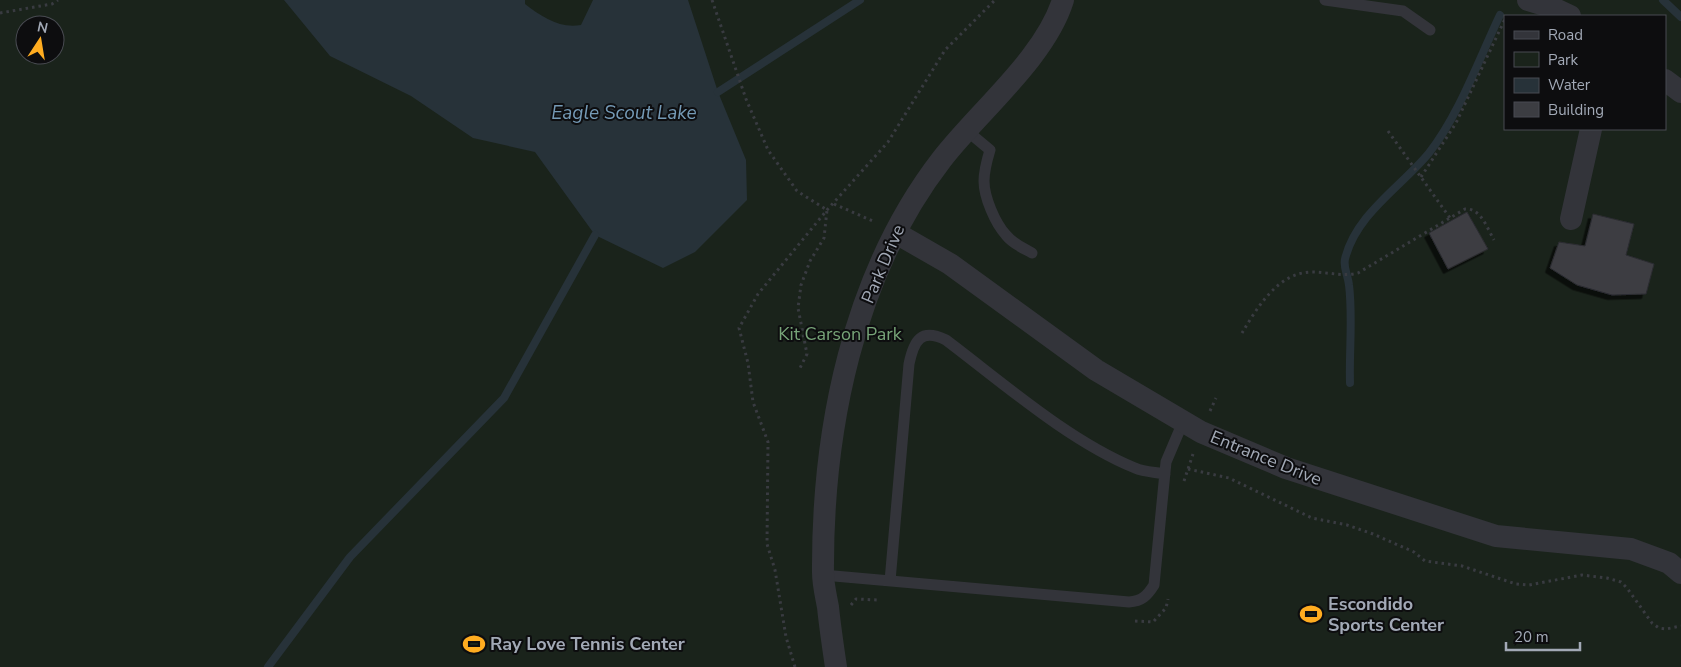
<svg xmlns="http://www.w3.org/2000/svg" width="1681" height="667" font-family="'Nunito Sans',sans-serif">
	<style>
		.green { fill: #1a231b; fill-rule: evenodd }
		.water { fill: #273239 }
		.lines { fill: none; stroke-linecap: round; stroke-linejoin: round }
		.stream { stroke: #273239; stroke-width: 8 }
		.building { fill: #3c3d42; stroke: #2c2c31; filter: url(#shadow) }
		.path { stroke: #393b41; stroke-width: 3; stroke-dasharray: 2.5 4; stroke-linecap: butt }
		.service { stroke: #33343a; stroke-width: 11 }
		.minor { stroke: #33343a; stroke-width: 22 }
		.labels { text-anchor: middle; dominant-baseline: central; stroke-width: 4; stroke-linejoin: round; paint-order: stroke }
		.street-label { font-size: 18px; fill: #a2a9b6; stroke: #0d0d0f }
		.park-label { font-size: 18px; fill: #77a478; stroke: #0d0d0f }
		.poi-label { font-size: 18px; font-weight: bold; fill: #a2a9b6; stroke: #0d0d0f; text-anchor: start }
		.water-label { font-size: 19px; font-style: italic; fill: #759ab6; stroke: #0d0d0f }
	</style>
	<defs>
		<filter id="shadow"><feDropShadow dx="-4.5" dy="4.5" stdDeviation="0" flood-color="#0009"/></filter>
	</defs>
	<rect width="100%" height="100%" fill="#121214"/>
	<path class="green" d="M0,0h1681v667h-1681zM1505,16h160v113h-160zM25,25h30v30h-30z"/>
	<path class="water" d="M284,0h241v4c17,13 35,25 56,21l12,-25h95l30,92 28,68 1,40 -52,52 -32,16 -68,-33 -60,-83 -62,-14 -62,-42 -81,-40z"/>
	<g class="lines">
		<path class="stream" d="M1663,0l18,17
			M718,92l142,-92
			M1350,383c-1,-32 3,-66 -1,-98 -1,-10 -6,-17 -4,-26 11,-45 56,-72 84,-106 30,-38 50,-94 71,-138
			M268,667l82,-110 154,-159 91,-163"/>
	</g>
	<path class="building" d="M1467,212l21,37 -40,20 -19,-36z
		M1593,214l41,10 -8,31 28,9 -8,30 -34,1 -35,-10 -27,-17 9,-26 26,4z"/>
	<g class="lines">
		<path class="path" d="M712,0l34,99 22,51 29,41 30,19 -3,28 -14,23 -9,24 -3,23 9,46 -7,14
			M0,13l52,-9 6,-4
			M1388,131l62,87
			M1421,177l35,-54 49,-104
			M834,204l41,18
			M1242,333c15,-25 36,-61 70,-61 16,0 31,5 46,1l107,-64c16,-1 22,19 29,31
			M1210,411l6,-13
			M1188,469l41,9 83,40 35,7 26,9 41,18 11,9 37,5 54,18 13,1 53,-10 25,3 14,4 6,6 25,35 7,5 7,1 15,-3
			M1184,481l9,-27
			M851,605l5,-6 22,1
			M1135,621l18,1 13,-14 2,-9
			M795,667l-9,-30 -11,-67 -8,-26 1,-102 -15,-40 -5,-39 -9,-35 19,-34 69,-84 61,-68 57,-92 50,-50"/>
		<path class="service" d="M1325,0l78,11 27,19
			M966,130l24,20c-3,10 -6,21 -6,31 0,16 11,42 22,54 7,9 17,13 26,18
			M823,575l306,27c13,-1 18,-6 25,-17l12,-123 17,-40
			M890,581l19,-217c5,-24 12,-36 37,-24 57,43 123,101 189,128 9,4 20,4 30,6"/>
		<path class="minor" d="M1528,0l23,7 19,9
			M1665,80l16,12
			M1571,219l20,-90
			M896,233l54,31 146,106 105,62 85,36 210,68 135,13 38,14 12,10
			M836,667c-3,-20 -6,-40 -8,-60 -2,-11 -5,-23 -5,-34 -1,-143 30,-299 119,-414 37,-48 103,-101 121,-159"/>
	</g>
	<defs>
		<g id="stadium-bare" transform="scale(1.725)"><path d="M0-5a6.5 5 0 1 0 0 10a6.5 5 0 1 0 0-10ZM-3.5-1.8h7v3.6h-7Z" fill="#ffac20" stroke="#0d0d0f" stroke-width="2.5" paint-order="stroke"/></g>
	</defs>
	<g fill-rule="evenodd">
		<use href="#stadium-bare" x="1311" y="614"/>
		<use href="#stadium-bare" x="474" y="644"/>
	</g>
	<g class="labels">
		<g class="street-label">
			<text transform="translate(883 264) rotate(-67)">Park Drive</text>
			<text transform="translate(1266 458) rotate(22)">Entrance Drive</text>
		</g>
		<g class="park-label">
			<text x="840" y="334">Kit Carson Park</text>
		</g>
		<g class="poi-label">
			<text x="1328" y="604">Escondido<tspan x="1328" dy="21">Sports Center</tspan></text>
			<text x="490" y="644">Ray Love Tennis Center</text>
		</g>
		<g class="water-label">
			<text x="624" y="113">Eagle Scout Lake</text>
		</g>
	</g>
	<rect x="1504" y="15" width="162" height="115" fill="#0d0d0f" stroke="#494b52"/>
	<rect x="1514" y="31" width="25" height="8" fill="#33343a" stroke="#494b52"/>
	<text x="1548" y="40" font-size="15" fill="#a2a9b6">Road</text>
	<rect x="1514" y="52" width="25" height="15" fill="#1a231b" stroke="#494b52"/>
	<text x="1548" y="65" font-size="15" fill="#a2a9b6">Park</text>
	<rect x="1514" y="78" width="25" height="15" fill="#273239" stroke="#494b52"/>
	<text x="1548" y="90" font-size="15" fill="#a2a9b6">Water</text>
	<rect x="1514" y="102" width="25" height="15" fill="#3c3d42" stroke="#494b52"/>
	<text x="1548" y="115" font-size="15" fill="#a2a9b6">Building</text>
	<g transform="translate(40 40) rotate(12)"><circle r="24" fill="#0d0d0f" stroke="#494b52"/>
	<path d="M0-4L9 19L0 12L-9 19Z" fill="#ffac20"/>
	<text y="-8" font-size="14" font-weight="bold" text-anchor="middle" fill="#a2a9b6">N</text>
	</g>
	<path d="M1506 642v8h74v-8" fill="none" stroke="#a2a9b6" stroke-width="2.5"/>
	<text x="1514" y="642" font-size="15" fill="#a2a9b6" stroke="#0d0d0f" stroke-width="4" paint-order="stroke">20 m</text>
</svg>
